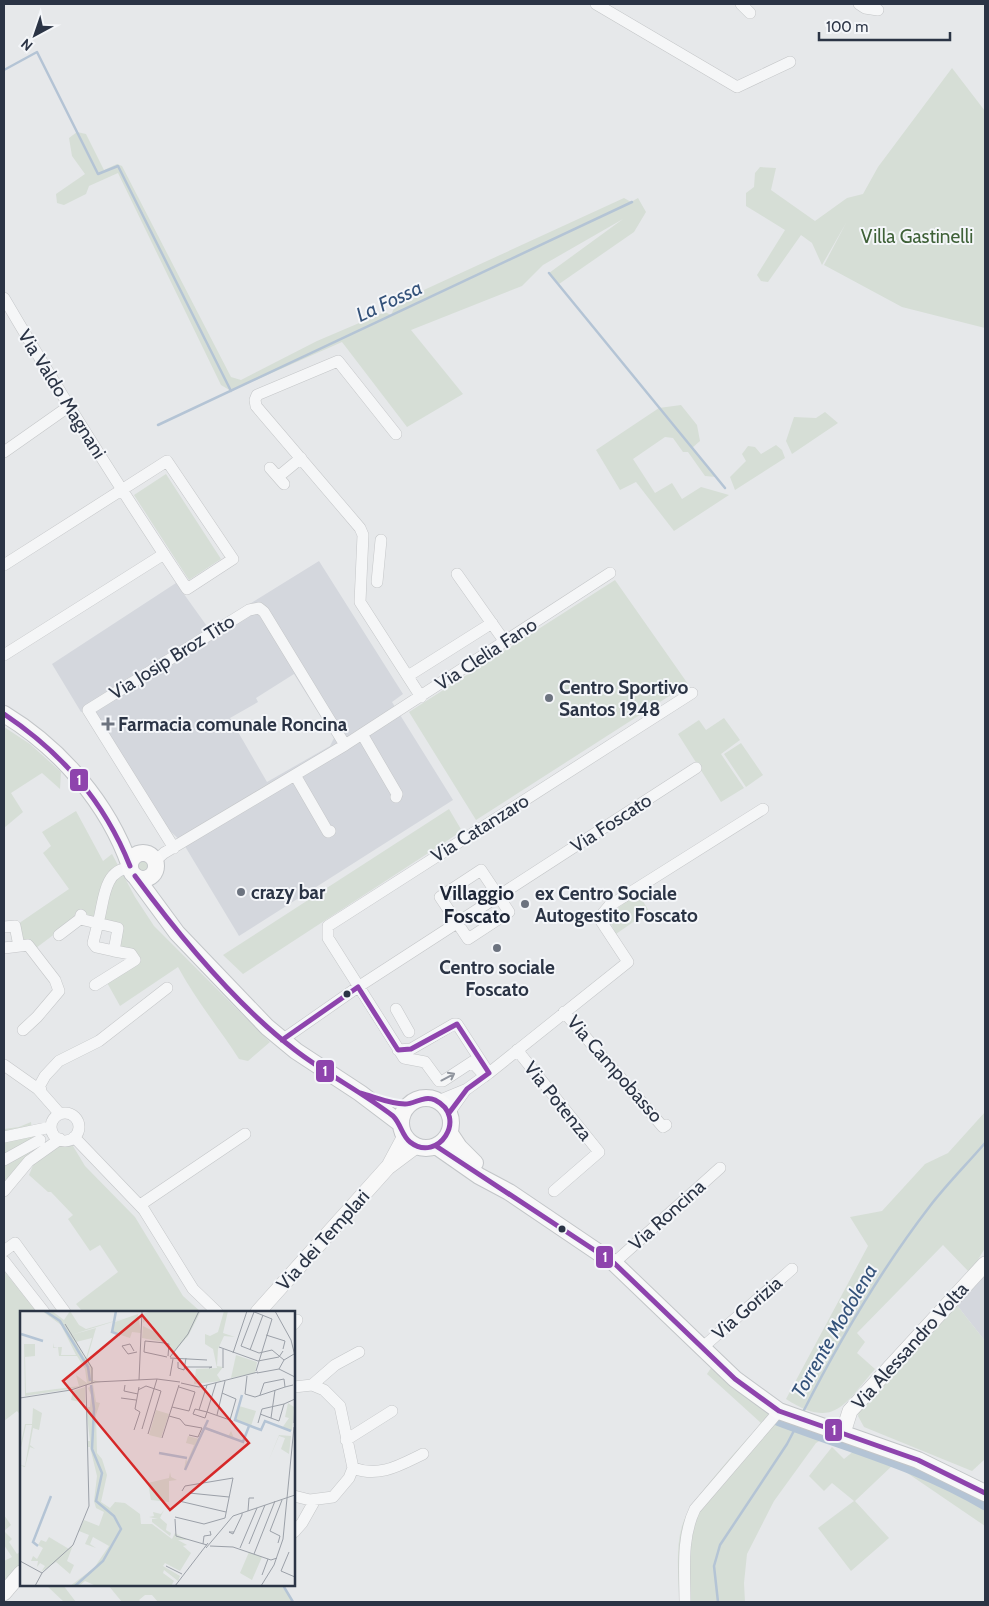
<svg xmlns="http://www.w3.org/2000/svg" width="989" height="1606" font-family="Cabin,sans-serif">
	<style>
		.built { fill: #d4d7dd; fill-rule: evenodd }
		.green { fill: #d6ded6 }
		.lines { fill: none; stroke-linecap: round; stroke-linejoin: round }
		.stream { stroke: #b4c4d5; stroke-width: 2.5 }
		.canal { stroke: #b4c4d5; stroke-width: 9 }
		.street-casing { stroke: #c4c6c8; stroke-width: 12 }
		.secondary-casing { stroke: #c4c6c8; stroke-width: 16 }
		.primary-casing { stroke: #c2c5c8; stroke-width: 18 }
		.street { stroke: #f5f6f7; stroke-width: 11 }
		.secondary { stroke: #f8f8f8; stroke-width: 15 }
		.primary { stroke: #f8f8f8; stroke-width: 16 }
		.bus-1-casing { stroke: #f4f6f9; stroke-width: 9 }
		.bus-1 { stroke: #8e44ad; stroke-width: 5 }
		.oneway { stroke: #90959e }
		.poi-dot { fill: #6c737f; stroke: #f4f6f9; stroke-width: 2 }
		.bus-dot { fill: #2b3445; stroke: #f4f6f9; stroke-width: 2 }
		.labels { text-anchor: middle; dominant-baseline: central; stroke-width: 4; stroke-linejoin: round; paint-order: stroke }
		.park-label { font-size: 19px; fill: #3f6138; stroke: #f4f6f9 }
		.street-label { font-size: 19px; fill: #2b3445; stroke: #f4f6f9 }
		.poi-label { font-size: 19px; font-weight: bold; fill: #2b3445; stroke: #f4f6f9; text-anchor: start }
		.water-label { font-size: 20px; font-style: italic; fill: #34527a; stroke: #f4f6f9 }
		.neighbourhood-label { font-size: 20px; font-weight: bold; fill: #1d2536; stroke: #f4f6f9 }
		.inset-river { fill: none; stroke: #b4c4d5; stroke-width: 2.5 }
		.inset-road { fill: none; stroke: #9ba0a8; stroke-width: 1 }
		.view { fill: #d62828; fill-opacity: 0.15; stroke: #d62828; stroke-width: 2.5 }
		.inset-edge { fill: none; stroke: #2b3445; stroke-width: 2.5 }
		.line-badge { stroke: #f4f6f9; stroke-width: 2 }
		.badge-label { font-size: 14px; text-anchor: middle; font-weight: bold; fill: #fff }
	</style>
	<rect width="100%" height="100%" fill="#e6e8ea"/>
	<path class="built" d="M319,561l84,133 -11,8 61,98 -214,136 -56,-93 -24,-22 -72,-111 -6,2 -29,-48 124,-81 33,46zM294,674l40,64 -4,8 -63,36 -37,-64 28,-16 -2,-4z
		M985,1263v78l-29,-37z"/>
	<path class="green" d="M952,68l33,43v217l-83,-21 -78,-42 22,-42 -24,42 -10,-22 -11,-8 -33,47 -7,-1 -4,-6 28,-45 -39,-24v-13l8,-6 1,-14 5,-6 16,1 -5,22 44,31 32,-23 16,-4 15,-27z
		M77,132l9,2 18,36 13,-6 5,2 109,211 10,3 76,-39 68,-29 6,3 5,-11 17,-9 211,-97 7,4 7,-4 8,14 -12,20 -75,52 -10,-11 74,-54 -80,46 -21,21 -111,44 52,64 -56,33 -65,-85 -111,49 -10,-6 -103,-212 -29,13 -3,8 -22,11 -7,-2 -1,-9 29,-20 -13,-18 -3,-18z
		M681,405l16,20 3,16 -8,7 24,29 -11,-1 -17,-24h-5l-10,-14 -8,-1 -32,22 22,34 17,-10 10,16 19,-12 28,8 -55,36 -38,-49 -16,8 -24,-40 63,-42z
		M825,412l13,11 -46,31 -6,-13 8,-24 22,1z
		M776,445l6,5 3,8 -50,32 -5,-13 16,-16 -4,-7 6,-8 7,1 6,7z
		M166,474l55,85 -32,21 -55,-85z
		M615,580l73,104 -212,136 -67,-108z
		M724,718l16,22 -19,14 23,34 -23,14 -43,-68 21,-14 7,10z
		M4,727l26,17 31,28 -1,17 -18,-16 -31,20 12,19 -19,16z
		M741,743l22,32 -17,12 -22,-33z
		M449,809l13,22 -219,143 -20,-19z
		M76,811l27,50 9,-7 23,43 19,29 116,116 -22,19 -9,-2c-20,-31 -44,-60 -61,-92l-58,39 -15,-27 29,-19 -20,-9 4,-23 -38,-13 -44,33 -17,-2 -4,-20 54,-37 -26,-36 8,-7 -9,-14z
		M135 867a8 8 0 1 1 16 0a8 8 0 1 1-16 0Z
		M638,893l11,18 -33,23 -9,-18z
		M985,1112v136l-15,25 -27,-28 -86,88 8,9 -8,11 18,16c-31,36 -41,61 -89,30l82,-153 -18,-29 32,-6 43,-47 23,-11z
		M31,1122l3,26 -30,36v-55l15,-2z
		M58,1146h15l12,20 50,51 48,79 18,16h-118l-7,-8 42,-32 -18,-27 -10,6 -22,-32 5,-4 -22,-23h-3l-19,-17 5,-12z
		M4,1271l33,41h-16v104l-4,-5 -13,10z
		M956,1304l29,37v118l-13,12 -108,-44 -6,-11 1,-5z
		M713,1365l111,69 158,64 3,2v26l-91,-62 -39,37 34,37 -38,33 -33,-43 36,-27 -22,-18 -8,8 -15,-15 23,-29 12,12 11,-9 -32,-11 -7,4 -42,58 -27,53 -3,29 1,19h-66c0,-24 -4,-52 3,-76 8,-27 59,-79 79,-103l-54,-49z
		M4,1515l7,10 -7,6 8,8 -3,3 8,12 4,-3v14l-17,18v-22l8,-4 -8,-12z
		M46,1585h17l13,17h-12z
		M108,1585h173l12,17h-135l-6,-7h-7l-6,5 2,2h-19z"/>
	<g class="lines">
		<path class="stream" d="M4,70l33,-18 61,122 20,-8 113,225
			M549,273l176,215
			M158,425l474,-223
			M802,1414c37,-73 78,-143 128,-208 17,-22 37,-42 55,-63
			M284,1587l9,15
			M718,1602l-4,-36 6,-21 67,-101 11,-21"/>
		<path class="canal" d="M777,1421c70,27 143,46 208,85"/>
		<g class="street-casing">
			<path id="street" d="M596,4l141,83 53,-25
				M741,4l9,9
				M859,4l6,4 13,2
				M4,298c58,99 119,195 183,291l46,-30 -66,-98 -163,104
				M396,434l-58,-73 -81,34 -2,5 1,6 104,122 3,7 -3,67 61,95
				M4,452l64,-45
				M270,468l14,16
				M278,477l23,-19
				M457,574l48,68
				M377,582l4,-42
				M4,655l160,-101
				M408,676l84,-53
				M362,734l35,60 -1,3
				M295,775l33,57 2,-1
				M174,848l-86,-138 161,-100 10,-2 5,4 81,133
				M155,861l9,-8 181,-108 265,-172
				M481,870l28,42 -41,27 -28,-42z
				M81,915l-1,4 38,9 -4,23 -18,-4 -3,-4 6,-24c5,-19 5,-50 31,-51
				M4,927l11,-1 4,20
				M59,935l21,-16
				M4,948l24,-3 27,35 4,11 -22,26 -14,13
				M95,985l40,-25 -4,-6 -17,-3
				M396,1009l13,23
				M564,1012l99,115 3,-2
				M282,1040l76,-53 338,-219
				M398,1050l13,-1 43,-25h3l31,48
				M517,1050l82,102 -45,39
				M4,1065l34,24 22,25
				M485,1076l-13,-14 -29,19h-4l-14,-19 -21,-4 -76,-120v-12l364,-233
				M41,1092l-1,-7 5,-9 14,-15 40,-20 68,-53
				M438,1101l29,-12 22,-16 139,-111 -29,-44 10,-12 154,-97
				M449,1113l15,-21
				M51 1127a14 14 0 1 1 28 0a14 14 0 1 1-28 0Z
				M4,1137l47,-10
				M74,1137l70,73 49,79 24,23
				M4,1160l36,-20
				M4,1191l25,-30 31,-22
				M140,1205l105,-71
				M4,1251l11,-8 50,69
				M4,1261l40,51
				M614,1263l106,-95
				M294,1324l3,-4
				M703,1347l89,-78
				M312,1385l23,-20 24,-13
				M294,1387l18,-2 12,5 16,16 13,62 -4,10 -16,19 -23,3 -16,-4
				M346,1440l46,-29
				M353,1468c27,10 47,-3 70,-14
				M294,1532l8,-9 13,-23
				M685,1602c0,-31 -4,-64 10,-93l84,-98"/>
		</g>
		<g class="secondary-casing">
			<path id="secondary" d="M390,1164l15,-28
				M258,1312l130,-145 28,-21
				M843,1433l7,-22 135,-147
				M4,1593l17,-20"/>
		</g>
		<g class="primary-casing">
			<path id="primary" d="M4,714c56,34 104,89 126,152
				M130 866a13 13 0 1 1 26 0a13 13 0 1 1-26 0Z
				M135,876l42,57 90,94 29,24 64,42 41,31
				M401 1123a25 25 0 1 1 50 0a25 25 0 1 1-50 0Z
				M449,1132l10,15 16,16
				M436,1146l43,30 30,16 105,71 121,116 44,32 139,49 67,33"/>
		</g>
		<use href="#street" class="street"/>
		<use href="#secondary" class="secondary"/>
		<use href="#primary" class="primary"/>
		<g class="bus-1-casing">
			<path id="bus-1" d="M4,714c58,39 100,87 126,152
				M135,876c45,61 100,128 160,174 31,24 67,42 98,66 8,8 9,20 17,26 28,22 59,-25 25,-42 -11,-5 -20,4 -30,4 -15,0 -30,-7 -45,-11
				M282,1040l76,-53 40,63 13,-1 46,-25 32,49 -22,16 -18,24
				M436,1146l178,117 121,116 44,32 139,49 67,33"/>
		</g>
		<use href="#bus-1" class="bus-1"/>
	</g>
	<defs><path id="oneway-shaft" d="M-6 0H5M1.5-3L5.5 0L1.5 3" fill="none" stroke-width="1.6" stroke-linecap="round" stroke-linejoin="round" transform="scale(1.25)"/></defs>
	<use class="oneway" href="#oneway-shaft" transform="translate(448 1077) rotate(-28)"/>
	<g class="poi-dot">
		<circle cx="549" cy="698" r="5"/>
		<path d="M105.5 716.5h5v5h5v5h-5v5h-5v-5h-5v-5h5z"/>
		<circle cx="241" cy="892" r="5"/>
		<circle cx="525" cy="904" r="5"/>
		<circle cx="497" cy="948" r="5"/>
	</g>
	<g class="bus-dot">
		<circle cx="347" cy="994" r="4.5"/>
		<circle cx="562" cy="1229" r="4.5"/>
	</g>
	<g class="labels">
		<g class="park-label">
			<text x="917" y="236">Villa Gastinelli</text>
		</g>
		<g class="street-label">
			<text transform="translate(62 394) rotate(58)">Via Valdo Magnani</text>
			<text transform="translate(486 654) rotate(-33)">Via Clelia Fano</text>
			<text transform="translate(172 657) rotate(-32)">Via Josip Broz Tito</text>
			<text transform="translate(611 823) rotate(-33)">Via Foscato</text>
			<text transform="translate(480 828) rotate(-32)">Via Catanzaro</text>
			<text transform="translate(615 1069) rotate(49)">Via Campobasso</text>
			<text transform="translate(558 1101) rotate(51)">Via Potenza</text>
			<text transform="translate(667 1215) rotate(-42)">Via Roncina</text>
			<text transform="translate(323 1240) rotate(-48)">Via dei Templari</text>
			<text transform="translate(747 1308) rotate(-41)">Via Gorizia</text>
			<text transform="translate(910 1346) rotate(-48)">Via Alessandro Volta</text>
		</g>
		<g class="poi-label">
			<text x="559" y="687">Centro Sportivo<tspan x="559" dy="22">Santos 1948</tspan></text>
			<text x="118" y="724">Farmacia comunale Roncina</text>
			<text x="251" y="892">crazy bar</text>
			<text x="535" y="893">ex Centro Sociale<tspan x="535" dy="22">Autogestito Foscato</tspan></text>
			<text x="497" y="967" text-anchor="middle">Centro sociale<tspan x="497" dy="22">Foscato</tspan></text>
		</g>
		<g class="water-label">
			<text transform="translate(389 301) rotate(-25)">La Fossa</text>
			<text transform="translate(834 1331) rotate(-60)">Torrente Modolena</text>
		</g>
		<g class="neighbourhood-label">
			<text x="477" y="893">Villaggio<tspan x="477" dy="23">Foscato</tspan></text>
		</g>
	</g>
	<g transform="translate(20 1311)">
		<rect width="275" height="275" fill="#e6e8ea"/>
		<path d="M22,0h10l12,9 6,-9 9,14 7,4 39,-11 -54,17 25,-7 -9,31 6,9v12l8,2 -31,7 -45,7 -1,-52h11v12l-10,1 1,36 53,-7 -3,-11 11,8 -2,-14 -8,-13h-18l-1,-9 -5,1 1,-5v4h8l-1,8h15l-15,-30zM72,27l-6,20 -2,-1 -8,-15zM132,0l30,1 19,-1 -13,25 -16,18 -3,-11 -27,-5 1,-12 10,5v-5l-8,-5 -2,2v-9zM204,0h4l-5,22 12,4 -11,-1 -6,13 -1,17 6,1 -6,8 4,6 -27,3 2,-15 21,-1 -4,-19 -8,-5v-10l5,2 8,-4zM118,3l3,19 -9,-1 -2,6 -18,-6 3,-10zM216,44l21,7 -2,11 -24,5zM73,73l3,18 4,1 -4,12 1,38 5,6 5,16 -6,27 9,6 5,-6 10,1 15,11 1,10h11l20,15 3,-6 12,7h-9l9,5 -4,1 8,7 -11,18 -15,-8 -2,3 17,10 -2,5 -14,-11 -1,3 11,8 -3,5h-75l-11,-5 -6,5h-9l24,-18 15,-22 -16,-9 -3,7 6,4 -11,-4 4,-9 -10,-4 5,-11 15,6 5,-14 -8,-4 -2,-7 3,-25 -7,-29h-3v-6h3l-4,-34h4l1,-12 -3,-7zM65,76v16l-14,-3 2,-9zM268,92l6,4 -2,24 -10,-3 7,-10 -4,-1zM219,95l17,5 -5,15 -16,-6zM13,97l9,5 -3,17 -6,-2 -3,17 5,4 -5,-2 -5,20h-1l-4,-2 5,1 7,-41h-6l-6,27v-4l5,-24h7zM136,99l13,4 -8,24 -12,-3zM186,116l22,10 3,-6 3,7h-5l-24,-9 -21,41 2,-12 1,4 7,-17 -8,-2 2,-7 11,3 6,-11zM259,124l12,1 -2,18 -8,-5 4,-11 -6,-2 -11,26zM150,161l1,5 6,3 -8,1v21l-18,-2 -3,-17 21,-5zM144,199l-4,8 7,6 -1,6 5,3 -1,3 -18,-14v-3h6l-9,-2 5,-1 -1,-4 8,2zM29,226l20,12 4,-4 -6,16 7,4 -4,9 -14,-12 -15,10 4,-6 -5,-3 -3,4 1,-6h-7l2,-5 4,3 6,-11 -5,-3 3,-5 5,2zM229,241l13,5 -10,23 -12,-7z" fill="#d6ded6" fill-rule="evenodd"/>
		<path class="inset-river" d="M25,0l15,10 28,46 2,14M96,0l-4,21 8,3M1,23l22,7M222,84l-7,25 26,10 4,-9 26,10M185,117l38,14 6,-16M139,142l28,5M165,159l23,-50M18,235l-5,-4 18,-46M55,275l28,-25 18,-32 -7,-13 -18,-15 6,-28 -10,-24 2,-40 -3,-24"/>
		<path class="inset-road" d="M232,0l20,8 -16,52M255,0l16,29 4,16M234,1l-13,34 18,7 13,-3 12,10M45,13l27,44v15M246,24l19,6 -2,8M144,32l5,1 -1,12M145,32l-20,-2 -1,11 23,5M199,36l39,14 21,-4 4,-6M203,38v19M230,39l13,-35M114,40l-4,-7 -8,2 6,8 9,-2M213,42l14,-42M150,46l18,-23 11,-23M150,47l37,2M158,51v6l6,2 2,-12M166,56h26l-3,1M259,58l5,-9 10,-6M237,62l22,-4 16,8M150,65l3,-17M227,65l-2,18 10,3 30,-10M264,68l1,8 8,-2M119,69l3,-69M161,72l18,4 59,-15M196,72l-9,29 -12,-3 -2,5 12,4 2,-6 23,8M105,74l-1,6 14,3M118,79l8,-4 15,5 -13,43M202,82l14,6 -6,21 3,2M240,84l4,-12 20,-4M0,87l51,-8 24,-8 62,-3 23,3M101,87l15,2M152,96l17,4 6,-19 -16,-5M179,99l8,-25M240,103l19,7 5,-17 11,-5M197,104l8,-34M149,105l11,3 5,6 17,3 -4,9 -9,-2M251,107l4,-28M238,112l4,-14 22,-5M274,112l1,-22M122,118l15,-50M114,119l6,-18 -5,-3 4,-22M142,127l17,-53M162,180l3,-5 48,-8 -8,40M169,182l40,4M159,190l47,11M228,200l1,-13h5M155,206l29,7 21,-6M155,208l1,17 31,9M214,221h-5l4,2 9,-19v-2M258,232l2,-7 -10,-5 12,-31M183,233l1,-8 7,-1 -1,-4M229,233l16,-39M190,235l23,1 38,13 6,-2M186,237l27,-32 62,-21M220,237l17,-40M269,241l-8,19 14,6M234,243l21,-53M0,250l22,12M146,255l16,8M242,264l6,-16M15,275l7,-13 31,-28 16,-39 -3,-121M155,275l33,-43M241,275l13,-21 9,-26 11,-112"/>
		<path class="view" d="M122,4l107,128 -79,67 -107,-129z"/>
		<rect width="275" height="275" class="inset-edge"/>
	</g>
	<g class="line-badge">
		<rect x="69" y="768" width="20" height="24" rx="5" fill="#8e44ad"/>
		<rect x="315" y="1059" width="20" height="24" rx="5" fill="#8e44ad"/>
		<rect x="595" y="1245" width="19" height="24" rx="5" fill="#8e44ad"/>
		<rect x="824" y="1418" width="19" height="24" rx="5" fill="#8e44ad"/>
	</g>
	<g class="badge-label">
		<text x="79" y="785">1</text>
		<text x="325" y="1076">1</text>
		<text x="605" y="1262">1</text>
		<text x="834" y="1435">1</text>
	</g>
	<rect width="989" height="1606" fill="none" stroke="#2b3445" stroke-width="10"/>
	<g transform="translate(35 35) rotate(220)" stroke="#f4f6f9" stroke-width="4" paint-order="stroke">
	<path d="M0-4L9 19L0 12L-9 19Z" fill="#2b3445"/>
	<text y="-8" font-size="14" font-weight="bold" text-anchor="middle" fill="#2b3445">N</text>
	</g>
	<path d="M819 32v8h131v-8" fill="none" stroke="#2b3445" stroke-width="2.5"/>
	<text x="826" y="32" font-size="15" fill="#2b3445" stroke="#f4f6f9" stroke-width="4" paint-order="stroke">100 m</text>
</svg>
